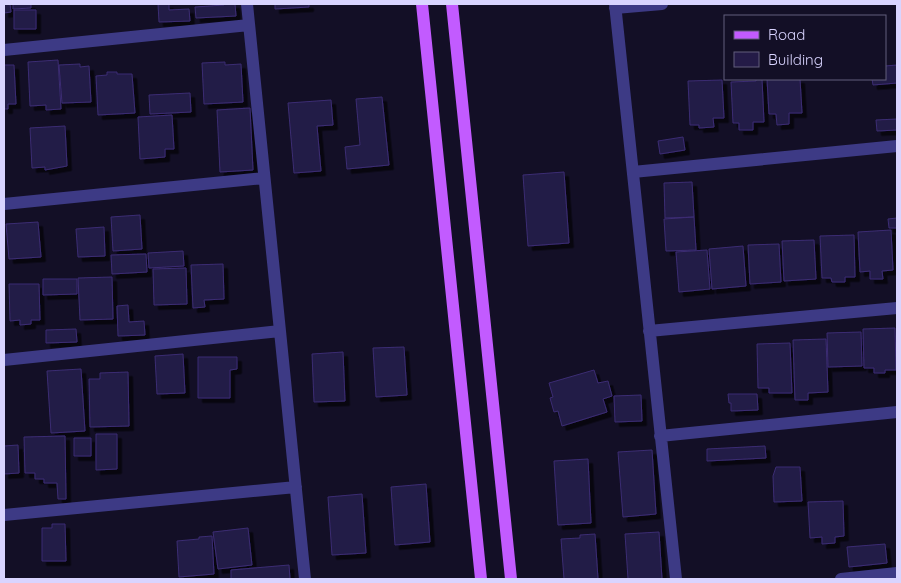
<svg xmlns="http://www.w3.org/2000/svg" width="901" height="583" font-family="Quicksand,sans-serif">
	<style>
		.building { fill: #241b47; stroke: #3b2d73; filter: url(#shadow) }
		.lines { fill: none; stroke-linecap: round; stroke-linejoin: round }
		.minor { stroke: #3d3a85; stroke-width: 12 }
		.major { stroke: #c25bff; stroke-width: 12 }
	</style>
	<defs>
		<filter id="shadow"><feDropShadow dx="4.5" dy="4.5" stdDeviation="0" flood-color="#0009"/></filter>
	</defs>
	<rect width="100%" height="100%" fill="#130f26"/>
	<path class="building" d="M4,4h6l1,8 -7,1z
		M13,4h18v4l-18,1z
		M158,4h11v6l20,-1 1,12 -31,1z
		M224,4h11l1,12 -40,2 -1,-11 29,-2z
		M275,4h34v3l-34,2z
		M14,10h22v19h-22z
		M58,60l3,49 -15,1v-5l-16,1 -2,-44z
		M225,62v3l16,-1 2,38 -39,2 -2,-41z
		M80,64v3l9,-1 2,36 -29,1 -3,-38z
		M4,65h10l2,39h-8v5h-4z
		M897,65v18l-24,2 -1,-6h13v-13z
		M107,72h10v2h15l3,39 -37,2 -2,-39 11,-1z
		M756,79h6l2,43h-11v8h-14v-7h-6l-2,-41 25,-1z
		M767,79h33l2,34h-13v11l-12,1 -1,-11h-7z
		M722,80l2,38h-11l1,9 -15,1v-3h-9l-2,-44z
		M190,93l1,19 -41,2 -1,-19z
		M382,97l7,68 -42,4 -2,-22 15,-2 -4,-46z
		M331,100l2,25 -16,1 4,45 -27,2 -6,-70z
		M250,108l3,62 -33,2 -3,-62z
		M172,115l2,34h-9v8l-25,2 -2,-42z
		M897,119v11l-20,1 -1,-11z
		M65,126l2,40 -22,4v-3l-13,1 -2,-40z
		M683,137l2,13 -25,4 -2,-13z
		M564,172l5,71 -41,3 -5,-71z
		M692,182l2,35 -29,1 -1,-35z
		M140,215l2,34 -29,2 -2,-34z
		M694,217l2,33 -30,1 -2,-32z
		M897,218v10h-8l-1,-9z
		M38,222l3,35 -32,2 -3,-35z
		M104,227l1,29 -27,1 -2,-28z
		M891,230l2,40 -11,1 1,8h-13v-8l-10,1 -2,-40z
		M854,235l1,42h-10v5h-13l-1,-4h-9l-2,-42z
		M814,240l2,39 -32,2 -2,-40z
		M779,244l2,38 -31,2 -2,-39z
		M743,246l3,40 -34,3 -3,-40z
		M707,250l3,39 -31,3 -3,-40z
		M183,251l1,15 -35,2 -1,-15z
		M146,254l1,18 -35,2 -1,-19z
		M223,264l1,35 -20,1 1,7 -12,1 -2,-43z
		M186,268l1,36 -33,1 -1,-36z
		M112,277l1,42 -33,1 -2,-42z
		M43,279h34v15l-34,1z
		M9,284h30l1,36h-9v4l-11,1v-5l-10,1z
		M128,305l1,17 15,-1 1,14 -27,1 -1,-30z
		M895,328l1,42h-11v3h-11v-5h-10l-1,-39z
		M76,329l1,13 -31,1v-13z
		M861,332l1,34 -34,1 -1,-34z
		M826,339l2,53 -20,1v7h-13l-2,-60z
		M790,343l2,50h-23v-5h-11l-1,-44z
		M404,347l3,48 -31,2 -3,-49z
		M343,352l2,49 -31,1 -2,-48z
		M183,354l2,39 -28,1 -2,-38z
		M198,357h39v12l-7,1v28h-32z
		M81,369l4,62 -34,2 -4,-62z
		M594,370l4,13 10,-2 4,15 -9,3 4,13 -45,14 -4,-15 -4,1 -4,-14 3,-1 -4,-14z
		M128,372l1,54 -39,1 -1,-48h11v-6z
		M728,394h29l1,16 -27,1v-8h-2z
		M641,395l1,26 -27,1 -1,-26z
		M96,434h21v35l-21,1z
		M65,436l1,63h-8l-1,-16h-13v-4h-9v-6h-10l-1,-36z
		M74,438h17v18h-17z
		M18,445l1,28 -15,1v-28z
		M765,446l1,12 -59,3v-12z
		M652,450l4,64 -33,3 -5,-65z
		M588,459l3,64 -33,2 -4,-64z
		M776,467h24l2,34 -28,1 -1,-26z
		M426,484l4,58 -35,3 -4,-58z
		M362,494l4,59 -34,2 -4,-58z
		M843,501l1,35 -9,1v6l-13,1v-7l-12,1 -2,-36z
		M52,524h13l1,37h-24v-33h10z
		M248,528l4,37 -34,4 -5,-37z
		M659,532l3,47h-34l-3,-45z
		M595,534l3,45h-34l-3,-40 19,-1v-3z
		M212,536l2,38 -35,3 -2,-36 22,-2v-2z
		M885,544l2,19 -38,4 -2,-20z
		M289,565l1,14h-59v-9z"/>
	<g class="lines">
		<path class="minor" d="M247,4l58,575
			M615,4l61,575
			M615,8l47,-4
			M4,50l245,-25
			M633,172l264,-26
			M4,204l260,-26
			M649,331l248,-23
			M4,360l276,-29
			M660,436l237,-24
			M4,515l292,-28
			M841,579l56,-6"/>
		<path class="major" d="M422,4l59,575
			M452,4l59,575"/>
	</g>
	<rect width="901" height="583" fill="none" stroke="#d9d4ff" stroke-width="10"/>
	<rect x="724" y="15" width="162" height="65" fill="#130f26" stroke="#625e7d"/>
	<rect x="734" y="31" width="25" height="8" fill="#c25bff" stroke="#625e7d"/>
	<text x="768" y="40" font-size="15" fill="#d9d4ff">Road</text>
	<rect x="734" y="52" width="25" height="15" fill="#241b47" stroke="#625e7d"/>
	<text x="768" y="65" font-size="15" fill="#d9d4ff">Building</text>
</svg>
